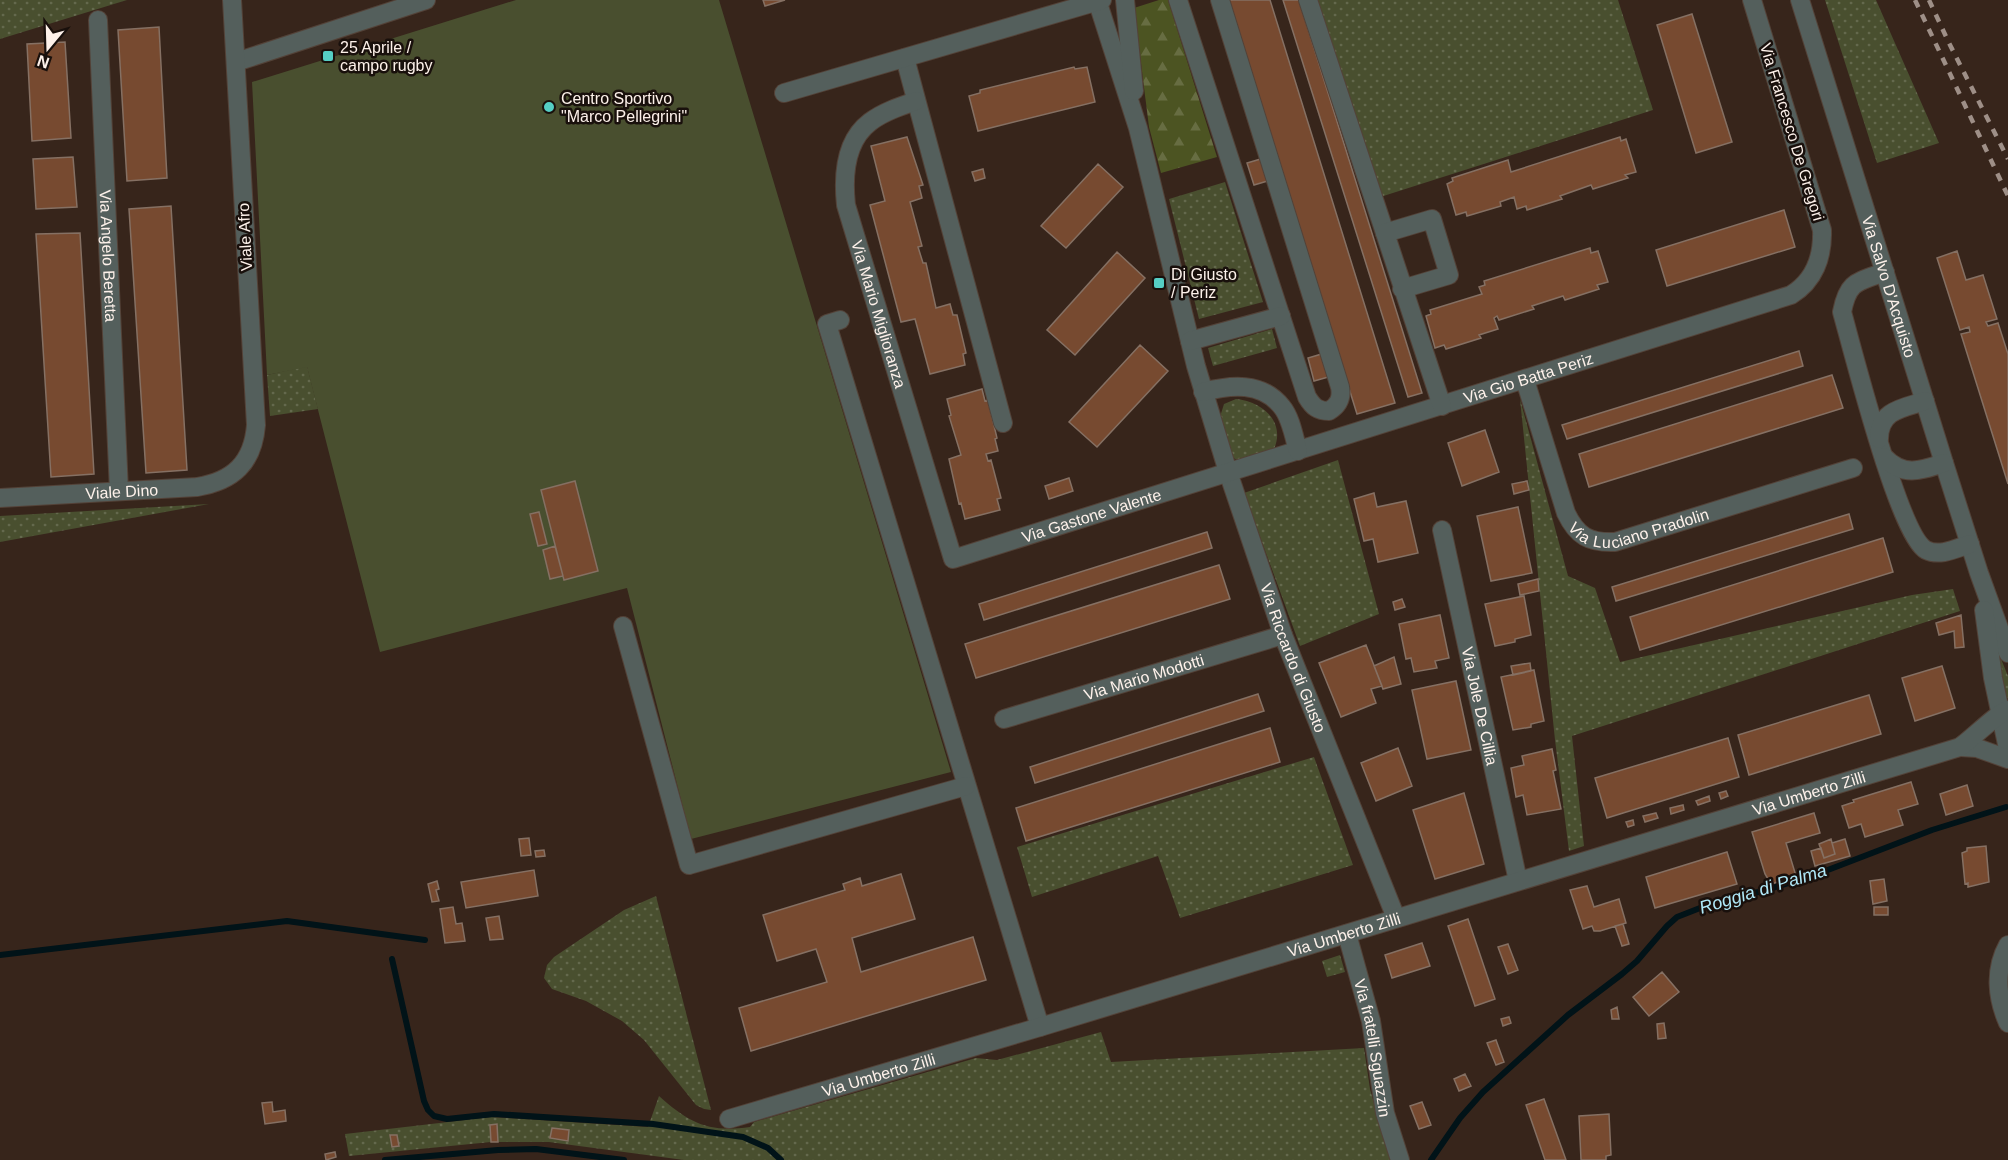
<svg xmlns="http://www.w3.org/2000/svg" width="2008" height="1160" font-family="Helvetica,sans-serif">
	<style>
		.grass { fill: url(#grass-dots) }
		.forest { fill: url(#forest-firs) }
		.pitch { fill: #494f2f }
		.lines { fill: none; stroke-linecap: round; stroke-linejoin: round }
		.stream { stroke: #011318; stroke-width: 6 }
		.building { fill: #774a30; stroke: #857063; stroke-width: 1.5 }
		.minor-casing { stroke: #534238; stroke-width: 20 }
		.minor { stroke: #545f5c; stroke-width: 18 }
		.rail { stroke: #9e8f87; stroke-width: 4.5; stroke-dasharray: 8 8; stroke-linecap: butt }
		.poi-dot { fill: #55cec4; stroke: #19100c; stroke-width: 2 }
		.labels { text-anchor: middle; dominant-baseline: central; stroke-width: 5; stroke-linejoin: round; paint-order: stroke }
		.poi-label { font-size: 16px; fill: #fdf1ea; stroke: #19100c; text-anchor: start }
		.street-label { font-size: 16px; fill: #fdf1ea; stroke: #19100c }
		.water-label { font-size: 18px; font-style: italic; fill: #b0e9f9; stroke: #19100c }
	</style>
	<defs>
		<pattern id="grass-dots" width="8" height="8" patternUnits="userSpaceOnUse" patternTransform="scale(1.5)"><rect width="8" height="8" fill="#494f2f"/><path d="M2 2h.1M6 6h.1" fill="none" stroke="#64694d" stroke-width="1.8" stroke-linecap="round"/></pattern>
		<pattern id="forest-firs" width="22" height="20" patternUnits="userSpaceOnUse" patternTransform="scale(1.5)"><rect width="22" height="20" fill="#4c5422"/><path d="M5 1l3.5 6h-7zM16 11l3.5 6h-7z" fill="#676d42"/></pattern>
	</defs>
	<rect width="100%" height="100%" fill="#37251b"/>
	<path class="grass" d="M0,0h127l-127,39z
		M1308,0h310l35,110 -279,89z
		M1825,0h51l63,143 -62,20z
		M1225,182l38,120 -64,17 -30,-120z
		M1272,329l5,19 -64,18 -5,-18z
		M307,366l11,43 -48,7 -3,-41z
		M1236,399c26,2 50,23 38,50l-35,12 -9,-5 -11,-36 5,-16z
		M1520,399l48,177 27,12 25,74 292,-67 41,-6 7,22 -388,125 12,110 -15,5 -14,-111z
		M1338,460l41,154 -79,32 -56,-153z
		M209,504l-209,38v-26z
		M1999,654l9,22v22l-3,1 -9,-44z
		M1314,757l39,108 -173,53 -22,-62 -126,41 -15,-50z
		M656,896l55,214 -7,-1 -8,-4 -52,-65 -22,-19 -36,-20 -34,-12 -8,-11 3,-13 7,-8 70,-47z
		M1340,955l5,17 -18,5 -5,-16z
		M1101,1032l10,30 253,-14 6,41 20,71h-706l-135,-18h-58l-142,14 -4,-22 146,-17 157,10 11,-31c30,27 50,37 91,31l4,-5 222,-64 21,2z"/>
	<path class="forest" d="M1159,0h9l49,157 -56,16 -12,-46 -15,-119z"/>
	<path class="pitch" d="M516,0h203l232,772 -260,67 -64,-251 -247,64 -73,-285 -40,8 -15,-293z"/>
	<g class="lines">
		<path class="stream" d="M0,955l287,-34 138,19
			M392,959l32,142 4,9 6,6 13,3 47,-5 159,10 90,13 25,11 13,12
			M385,1160l113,-10 38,-1 88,11
			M1431,1160l29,-42 23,-26 85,-77 54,-41 15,-13 30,-35 10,-9 41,-16 45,-10 57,-18 112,-43 74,-23"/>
	</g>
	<path class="building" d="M763,0h22l-20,6z
		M1228,0h42l125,403 -38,11z
		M1283,0h16l123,393 -14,4z
		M1692,14l40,128 -36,11 -39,-128z
		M159,27l8,151 -40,3 -9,-151z
		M65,42l6,96 -39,3 -5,-97z
		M1074,67l1,2 12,-2 8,35 -117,29 -9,-35 11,-3v-3z
		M907,137l16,48 -4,1 3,12 -12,4 12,44 -4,1 5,16h3l10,45 14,-4 3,11h4l9,38 -3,1 2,11 -35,9 -15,-55 -14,3 -31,-117 15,-4 -14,-55z
		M1620,137l1,4 5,-2 10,33 -11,3 3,3 -35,11 -2,-4 -31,11 2,3 -35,11 -1,-4 -9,3 -3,-12 -14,5 1,4 -34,10 -1,-4 -10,3 -9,-31 6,-3 -1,-3 56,-18 3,12z
		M73,157l4,50 -41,2 -3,-50z
		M1264,158l7,22 -17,5 -7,-22z
		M1098,164l25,23 -57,61 -25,-22z
		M983,169l2,9 -10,3 -3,-9z
		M171,206l16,264 -41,3 -17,-264z
		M1784,210l11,37 -128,39 -11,-36z
		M80,233l14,241 -43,3 -15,-243z
		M1590,248l1,5 7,-2 10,31 -11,3 2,4 -34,11 -2,-4 -31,10 2,3 -35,11 -2,-4 -3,2 4,11 -19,6 2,3 -35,11 -2,-4 -9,3 -9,-32 5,-2 -1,-4 52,-16 -3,-7 6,-2 -1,-4z
		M1957,251l9,29 17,-5 14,44 -11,3 2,4 10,-3 10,31v130l-47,-150 9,-2 -1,-5 -9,3 -23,-72z
		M1117,252l28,26 -70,77 -28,-25z
		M1140,345l28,26 -71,76 -28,-25z
		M1799,351l4,15 -236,73 -5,-14z
		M1325,353l7,23 -18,5 -6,-23z
		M1832,375l11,33 -254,79 -10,-33z
		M982,389l3,12 3,-1 9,38 -2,1 3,12 -12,3 2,7 3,-1 10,38 -4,1 3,11 -35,9 -4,-16 -2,1 -10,-45 12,-4 -12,-39 2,-1 -4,-16z
		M1485,430l14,42 -37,14 -14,-43z
		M1069,478l4,13 -24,8 -4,-13z
		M575,481l23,90 -34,9 -23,-90z
		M1527,481l2,9 -15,4 -2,-10z
		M1374,493l3,14 29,-6 12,52 -40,9 -5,-23 -9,2 -10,-42z
		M1518,507l14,66 -41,8 -14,-65z
		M539,512l8,32 -9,2 -8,-32z
		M1849,514l4,15 -237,72 -4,-14z
		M1207,532l5,16 -228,72 -5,-16z
		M1883,538l10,34 -253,78 -10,-33z
		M555,546l8,30 -13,3 -7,-29z
		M1219,565l11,34 -254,79 -11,-34z
		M1538,579l1,12 -19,4 -2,-11z
		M1524,596l7,39 -16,4v3l-20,4 -10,-42z
		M1402,599l3,8 -10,3 -2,-8z
		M1440,615l9,43 -14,3 2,7 -23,4 -3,-14 -5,1 -7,-35z
		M1961,615l3,32 -9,1 -1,-17 -15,4 -3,-12z
		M1366,645l16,41 -11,3 5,14 -35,14 -22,-54z
		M1394,657l7,27 -18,5 -9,-23z
		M1530,663l1,8 -18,4 -2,-9z
		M1942,666l13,42 -40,13 -13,-43z
		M1534,670l10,51 -13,3v3l-18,3 -12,-53z
		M1456,681l15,69 -44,9 -15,-69z
		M1258,694l6,17 -229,72 -5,-16z
		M1869,695l12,39 -132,41 -11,-40z
		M1270,728l10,34 -254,79 -10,-33z
		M1728,738l11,39 -132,41 -12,-40z
		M1398,748l14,38 -36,15 -15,-38z
		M1552,749l4,21 -3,1 8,38 -34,6 -4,-20 -7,2 -5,-29 13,-3 -2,-9z
		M1911,782l7,22 -20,6 5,15 -38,12 -4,-13 -12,4 -7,-22 12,-4 -1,-2z
		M1967,785l6,21 -27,9 -6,-21z
		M1726,791l2,5 -7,3 -2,-6z
		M1464,793l20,71 -49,15 -22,-69z
		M1709,796l1,5 -12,4 -2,-4z
		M1683,805l1,5 -13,4 -1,-6z
		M1656,813l2,5 -13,4 -2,-6z
		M1814,813l6,20 -34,10 10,33 -25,8 -6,-10 -13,-42z
		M1633,820l1,5 -6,2 -2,-5z
		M529,838l2,17 -10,1 -2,-17z
		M1831,839l4,15 -11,4 -5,-14z
		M1845,839l5,17 -35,10 -4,-15 10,-3 3,10 11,-4 -3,-11z
		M1986,846l3,36 -21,5v-4l-3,1 -3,-31 5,-2v-3z
		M544,850l1,6 -9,1 -1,-6z
		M1727,852l10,32 -82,24 -9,-31z
		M534,870l4,26 -72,12 -5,-26z
		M901,874l14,45 -63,19 9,34 112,-35 13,43 -235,71 -12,-43 88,-26 -11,-33 -39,12 -14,-46 82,-25 -2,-6 17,-6 2,8z
		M1884,879l3,22 -14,3 -3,-23z
		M437,881l2,8 -3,1 3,11 -7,1 -4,-18z
		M1587,886l7,21 25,-8 7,24 -26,8h-6l-2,-5 -9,3 -13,-39z
		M453,907l3,17 6,-1 3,18 -20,2 -5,-34z
		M1874,907h14v8h-14z
		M499,916l4,23 -13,1 -4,-22z
		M1468,919l27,80 -20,7 -27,-80z
		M1623,924l6,20 -7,2 -7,-20z
		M1422,943l8,23 -38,12 -7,-23z
		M1508,944l10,26 -10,4 -10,-27z
		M1662,972l17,20 -30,24 -16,-19z
		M1617,1007l2,12h-7l-1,-9z
		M1509,1017l2,6 -8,3 -2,-7z
		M1664,1023l2,15 -8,1 -1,-15z
		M1496,1040l8,22 -8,3 -9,-22z
		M1465,1074l6,12 -12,5 -5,-12z
		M1544,1099l22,61h-21l-19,-55z
		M272,1102l1,10 12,-2 1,11 -21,3 -3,-21z
		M1422,1102l9,23 -12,4 -9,-23z
		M1609,1114l2,41 -5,1v4h-25l-2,-44z
		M497,1124l1,18h-7l-1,-17z
		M552,1128l17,2 -1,11 -18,-3z
		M390,1135h7l2,11 -7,1z
		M335,1152l1,5 -10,3 -1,-6z"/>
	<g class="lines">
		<g class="minor-casing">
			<g id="minor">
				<path id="s1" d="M1097,0l41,128 58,238 32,106 55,163 113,283"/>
				<path d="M1125,0l9,91"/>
				<path d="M1178,0l129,397c6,10 11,14 22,14 10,-6 13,-13 11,-24l-120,-387"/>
				<path d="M1308,0l77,233"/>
				<path id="s2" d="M1800,0l144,463 35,110 29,80"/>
				<path id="s3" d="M98,20l21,471"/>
				<path d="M905,58l98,365"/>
				<path d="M236,62l190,-62"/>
				<path d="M784,93l318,-93"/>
				<path id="s4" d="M916,101c-15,5 -33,11 -46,21 -25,19 -27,55 -24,83l107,354 838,-264c23,-14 32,-38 31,-65l-70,-230"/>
				<path d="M1885,272c-28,10 -37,9 -43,40 11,39 57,223 84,238 14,7 31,-2 44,-6"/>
				<path d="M1402,289l47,-14 -17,-56 -47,14 57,173"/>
				<path d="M840,320l-13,4 213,703"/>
				<path d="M1190,341l91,-25"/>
				<path id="s5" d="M1525,380l41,133c11,23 23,30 49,29l238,-74"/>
				<path d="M1203,392c27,-7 59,-11 79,15 9,11 12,30 16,44"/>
				<path d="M1879,439c0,-29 24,-31 46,-38"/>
				<path d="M1884,457c19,20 36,14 60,6"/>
				<path id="s6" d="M0,498l197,-11c36,-6 56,-24 59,-62l-24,-425"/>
				<path id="s7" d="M1442,530l76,351"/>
				<path d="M1984,610l9,68 15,71"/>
				<path d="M623,626l66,239 277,-79"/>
				<path id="s8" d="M1004,719l279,-84"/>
				<path d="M1960,747l17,1 31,11"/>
				<path id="s9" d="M1347,934l24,87 14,92 15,47"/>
				<path d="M2008,945c-14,25 -11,53 0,78"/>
				<path id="s10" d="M729,1119l311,-92 920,-280c13,-9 36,-33 48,-37"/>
			</g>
		</g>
		<use href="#minor" class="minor"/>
		<path class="rail" d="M1915,0l93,196
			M1929,0l20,43 59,116"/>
	</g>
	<g class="poi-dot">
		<rect x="322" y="50" width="12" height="12" rx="3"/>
		<circle cx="549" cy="107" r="6"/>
		<rect x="1153" y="277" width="12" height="12" rx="3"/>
	</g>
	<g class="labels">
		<g class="poi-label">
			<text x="340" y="47">25 Aprile /<tspan x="340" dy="18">campo rugby</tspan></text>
			<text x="561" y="98">Centro Sportivo<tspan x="561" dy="18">"Marco Pellegrini"</tspan></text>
			<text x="1171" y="274">Di Giusto<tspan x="1171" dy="18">/ Periz</tspan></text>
		</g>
		<g class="street-label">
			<text transform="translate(1792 132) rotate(73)">Via Francesco De Gregori</text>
			<text transform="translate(245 237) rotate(-93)">Viale Afro</text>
			<text stroke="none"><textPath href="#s3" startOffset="236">Via Angelo Beretta</textPath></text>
			<text stroke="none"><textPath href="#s2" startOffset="300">Via Salvo D'Acquisto</textPath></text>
			<text stroke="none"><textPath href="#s4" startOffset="255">Via Mario Miglioranza</textPath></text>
			<text stroke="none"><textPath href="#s4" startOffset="1114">Via Gio Batta Periz</textPath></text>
			<text stroke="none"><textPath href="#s6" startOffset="122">Viale Dino</textPath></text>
			<text stroke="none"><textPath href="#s5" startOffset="225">Via Luciano Pradolin</textPath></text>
			<text stroke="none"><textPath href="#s4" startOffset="656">Via Gastone Valente</textPath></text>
			<text stroke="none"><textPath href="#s1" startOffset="687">Via Riccardo di Giusto</textPath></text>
			<text stroke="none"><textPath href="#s8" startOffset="146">Via Mario Modotti</textPath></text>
			<text stroke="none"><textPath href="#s7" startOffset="180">Via Jole De Cillia</textPath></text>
			<text stroke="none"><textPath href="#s10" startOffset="1128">Via Umberto Zilli</textPath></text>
			<text stroke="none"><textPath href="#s10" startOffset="642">Via Umberto Zilli</textPath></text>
			<text stroke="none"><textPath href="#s9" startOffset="117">Via fratelli Sguazzin</textPath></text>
			<text stroke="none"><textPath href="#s10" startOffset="156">Via Umberto Zilli</textPath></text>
		</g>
		<g class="water-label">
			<text transform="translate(1763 889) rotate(-17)">Roggia di Palma</text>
		</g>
	</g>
	<g transform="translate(48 48) rotate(199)" stroke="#19100c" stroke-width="4.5" paint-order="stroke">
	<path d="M0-4.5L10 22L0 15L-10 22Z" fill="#fdf1ea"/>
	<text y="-9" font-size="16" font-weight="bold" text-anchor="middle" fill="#fdf1ea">N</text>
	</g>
</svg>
